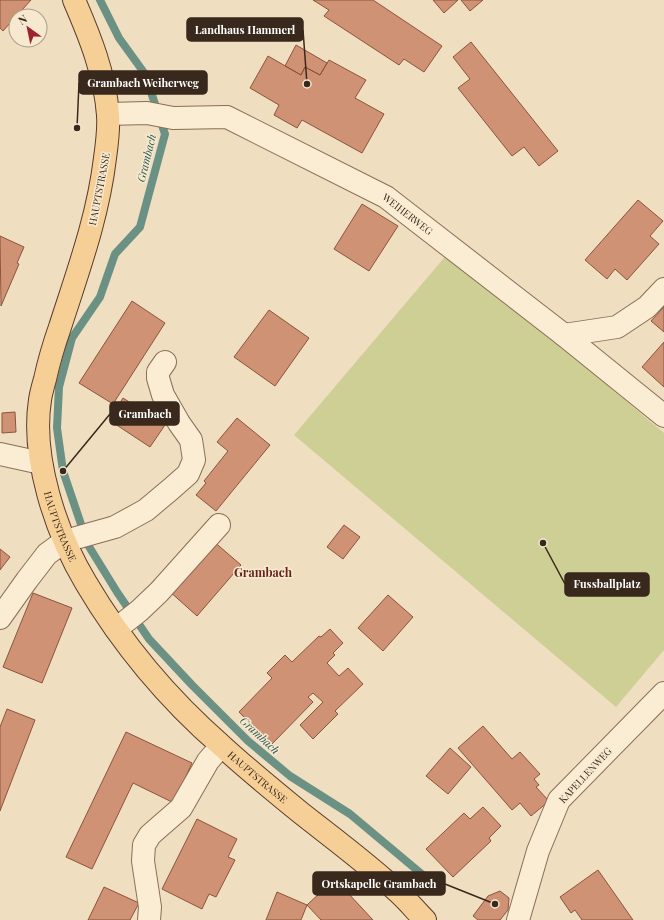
<svg xmlns="http://www.w3.org/2000/svg" width="664" height="920" font-family="'Playfair Display',serif">
	<style>
		.green { fill: #cdcf94 }
		.lines { fill: none; stroke-linecap: round; stroke-linejoin: round }
		.stream { stroke: #6a9184; stroke-width: 8 }
		.building { fill: #d09274; stroke: #8b543c }
		.minor-casing { stroke: #8a6e57; stroke-width: 24 }
		.major-casing { stroke: #583c2c; stroke-width: 24 }
		.minor { stroke: #fbecd4; stroke-width: 22 }
		.major { stroke: #f6cf96; stroke-width: 22 }
		.labels { text-anchor: middle; dominant-baseline: central; stroke-width: 3; stroke-linejoin: round; paint-order: stroke }
		.street-label { font-size: 10px; fill: #39281c; stroke: #f7e9d0 }
		.water-label { font-size: 11px; font-style: italic; fill: #2b5a53; stroke: #f7e9d0 }
		.quarter-label { font-size: 12px; font-weight: bold; fill: #682319; stroke: #f7e9d0 }
		.leader { fill: none; stroke: #39281c; stroke-width: 1.5 }
		.callout-dot { fill: #39281c; stroke: #f7e9d0; stroke-width: 1.5 }
		.callout { fill: #39281c; stroke: #39281c; stroke-width: 1.5 }
		.callout-label { font-size: 11px; text-anchor: middle; font-weight: bold; fill: #fff }
	</style>
	<rect width="100%" height="100%" fill="#f0dec0"/>
	<path class="green" d="M449,252l215,181v217l-48,57 -322,-272z"/>
	<g class="lines">
		<path class="stream" d="M100,0l19,38 26,36 20,60 -25,93 -25,27 -15,43 -28,41 -13,49 -2,41 6,43 25,74 29,47 32,47 43,46 56,56 42,35 60,38 80,67"/>
	</g>
	<path class="building" d="M0,0h31l-28,31 -3,-3z
		M313,0h60l69,46 -18,26 -20,-13 -5,6 -75,-49 5,-6z
		M433,0h25l-14,13z
		M461,0h22l-13,11z
		M471,42l87,109 -19,15 -15,-19 -12,9 -54,-68 12,-9 -17,-22z
		M296,45l31,18 -7,12 -15,-8 -4,8 -16,-9z
		M268,56l33,19 4,-8 15,8 9,-15 37,20 -11,18 29,16 -22,39 -60,-33 -5,8 -23,-13 5,-10 -29,-17z
		M638,200l25,21 -13,15 9,8 -32,36 -12,-11 -8,10 -22,-19z
		M362,204l36,22 -29,45 -35,-22z
		M0,236l24,11 -7,16 2,1 -18,42z
		M132,301l33,22 -52,81 -34,-21z
		M664,307v25l-13,-11z
		M269,310l40,28 -34,48 -41,-29z
		M664,342v45l-22,-20z
		M123,398l42,27 -15,22 -41,-27z
		M15,412l1,20 -14,1v-20z
		M237,418l33,27 -54,66 -20,-16 10,-12 -2,-2 24,-30 -11,-9z
		M344,525l16,12 -17,22 -16,-12z
		M212,540l29,25 -44,51 -29,-26z
		M0,549l10,8 -10,13z
		M33,593l39,15 -30,75 -39,-16z
		M388,595l25,22 -30,34 -25,-23z
		M330,629l13,14 -10,10 2,2 -8,8 12,13 9,-8 15,16 -28,27 3,3 -25,25 -13,-14 23,-23 -10,-9 -5,4 5,5 -42,43 -32,-33 33,-34 -5,-5 18,-18 7,7 27,-26 2,1z
		M7,709l28,11 -35,91v-84z
		M483,726l29,33 8,-7 20,22 -6,5 5,6 -3,2 13,14 -18,15 -11,-13 -8,7 -54,-62z
		M126,732l66,31 -18,40 -41,-20 -41,86 -26,-12z
		M450,748l21,19 -23,27 -22,-18z
		M483,807l18,19 -12,12 2,3 -38,36 -27,-28 38,-36 6,6z
		M197,819l40,20 -9,18 7,3 -19,37 -7,-3 -7,15 -40,-20z
		M598,870l35,50h-51l-7,-10 -4,3 -11,-16z
		M335,879l38,41h-52l-14,-15z
		M104,887l35,16 -9,17h-42z
		M500,891l9,7 -1,12 -8,10h-22l-5,-4 15,-20z
		M277,892l30,13 -6,15h-35z"/>
	<g class="lines">
		<g class="minor-casing">
			<g id="minor">
				<path id="s1" d="M108,114l39,-1 26,5 54,-1 159,80 178,138 100,81"/>
				<path d="M564,335l53,-8 30,-20 17,-18"/>
				<path d="M0,454l41,9"/>
				<path d="M0,618l27,-38 20,-26 18,-13 50,-14 31,-17 25,-21 17,-15 6,-14 -3,-20 -12,-17 -16,-28 -5,-17v-6l7,-10"/>
				<path d="M116,629l23,-18 20,-19 60,-67"/>
				<path d="M149,920l1,-13 -7,-46 1,-16 6,-10 31,-27 27,-47 13,-15"/>
				<path d="M518,920l20,-69 21,-51 105,-107"/>
			</g>
		</g>
		<g class="major-casing">
			<g id="major">
				<path id="s2" d="M74,0c16,37 31,74 34,115 1,14 -1,29 -3,43 -7,59 -27,113 -45,169 -6,17 -11,34 -15,52 -2,7 -4,14 -5,21 -9,58 16,133 46,183 36,61 82,116 136,163 25,23 52,45 79,67 33,26 67,51 97,79 10,9 18,19 27,28"/>
			</g>
		</g>
		<use href="#minor" class="minor"/>
		<use href="#major" class="major"/>
	</g>
	<g class="labels">
		<g class="street-label">
			<text transform="translate(99 189) rotate(-79)">HAUPTSTRASSE</text>
			<text stroke="none"><textPath href="#s1" startOffset="325">WEIHERWEG</textPath></text>
			<text stroke="none"><textPath href="#s2" startOffset="544">HAUPTSTRASSE</textPath></text>
			<text transform="translate(585 775) rotate(-47)">KAPELLENWEG</text>
			<text stroke="none"><textPath href="#s2" startOffset="867">HAUPTSTRASSE</textPath></text>
		</g>
		<g class="water-label">
			<text transform="translate(146 158) rotate(-76)">Grambach</text>
			<text transform="translate(260 735) rotate(43)">Grambach</text>
		</g>
		<g class="quarter-label">
			<text x="263" y="572">Grambach</text>
		</g>
	</g>
	<path class="leader" d="M307 84L303 30M77 128L79 83M63 471L110 414M543 543L565 584M495 904L445 884"/>
	<g class="callout-dot">
		<circle cx="307" cy="84" r="4"/>
		<circle cx="77" cy="128" r="4"/>
		<circle cx="63" cy="471" r="4"/>
		<circle cx="543" cy="543" r="4"/>
		<circle cx="495" cy="904" r="4"/>
	</g>
	<g class="callout">
		<rect x="187" y="18" width="116" height="23" rx="4"/>
		<rect x="79" y="71" width="128" height="23" rx="4"/>
		<rect x="110" y="402" width="69" height="23" rx="4"/>
		<rect x="565" y="573" width="84" height="23" rx="4"/>
		<rect x="313" y="872" width="132" height="23" rx="4"/>
	</g>
	<g class="callout-label">
		<text x="245" y="34">Landhaus Hammerl</text>
		<text x="143" y="87">Grambach Weiherweg</text>
		<text x="145" y="418">Grambach</text>
		<text x="607" y="588">Fussballplatz</text>
		<text x="379" y="888">Ortskapelle Grambach</text>
	</g>
	<g transform="translate(28 28) rotate(327)"><circle r="19" fill="#f7e9d0" stroke="#ab9c88"/>
	<path d="M0-3L7 15L0 10L-7 15Z" fill="#9d242f"/>
	<text y="-6" font-size="11" font-weight="bold" text-anchor="middle" fill="#39281c">N</text>
	</g>
</svg>
